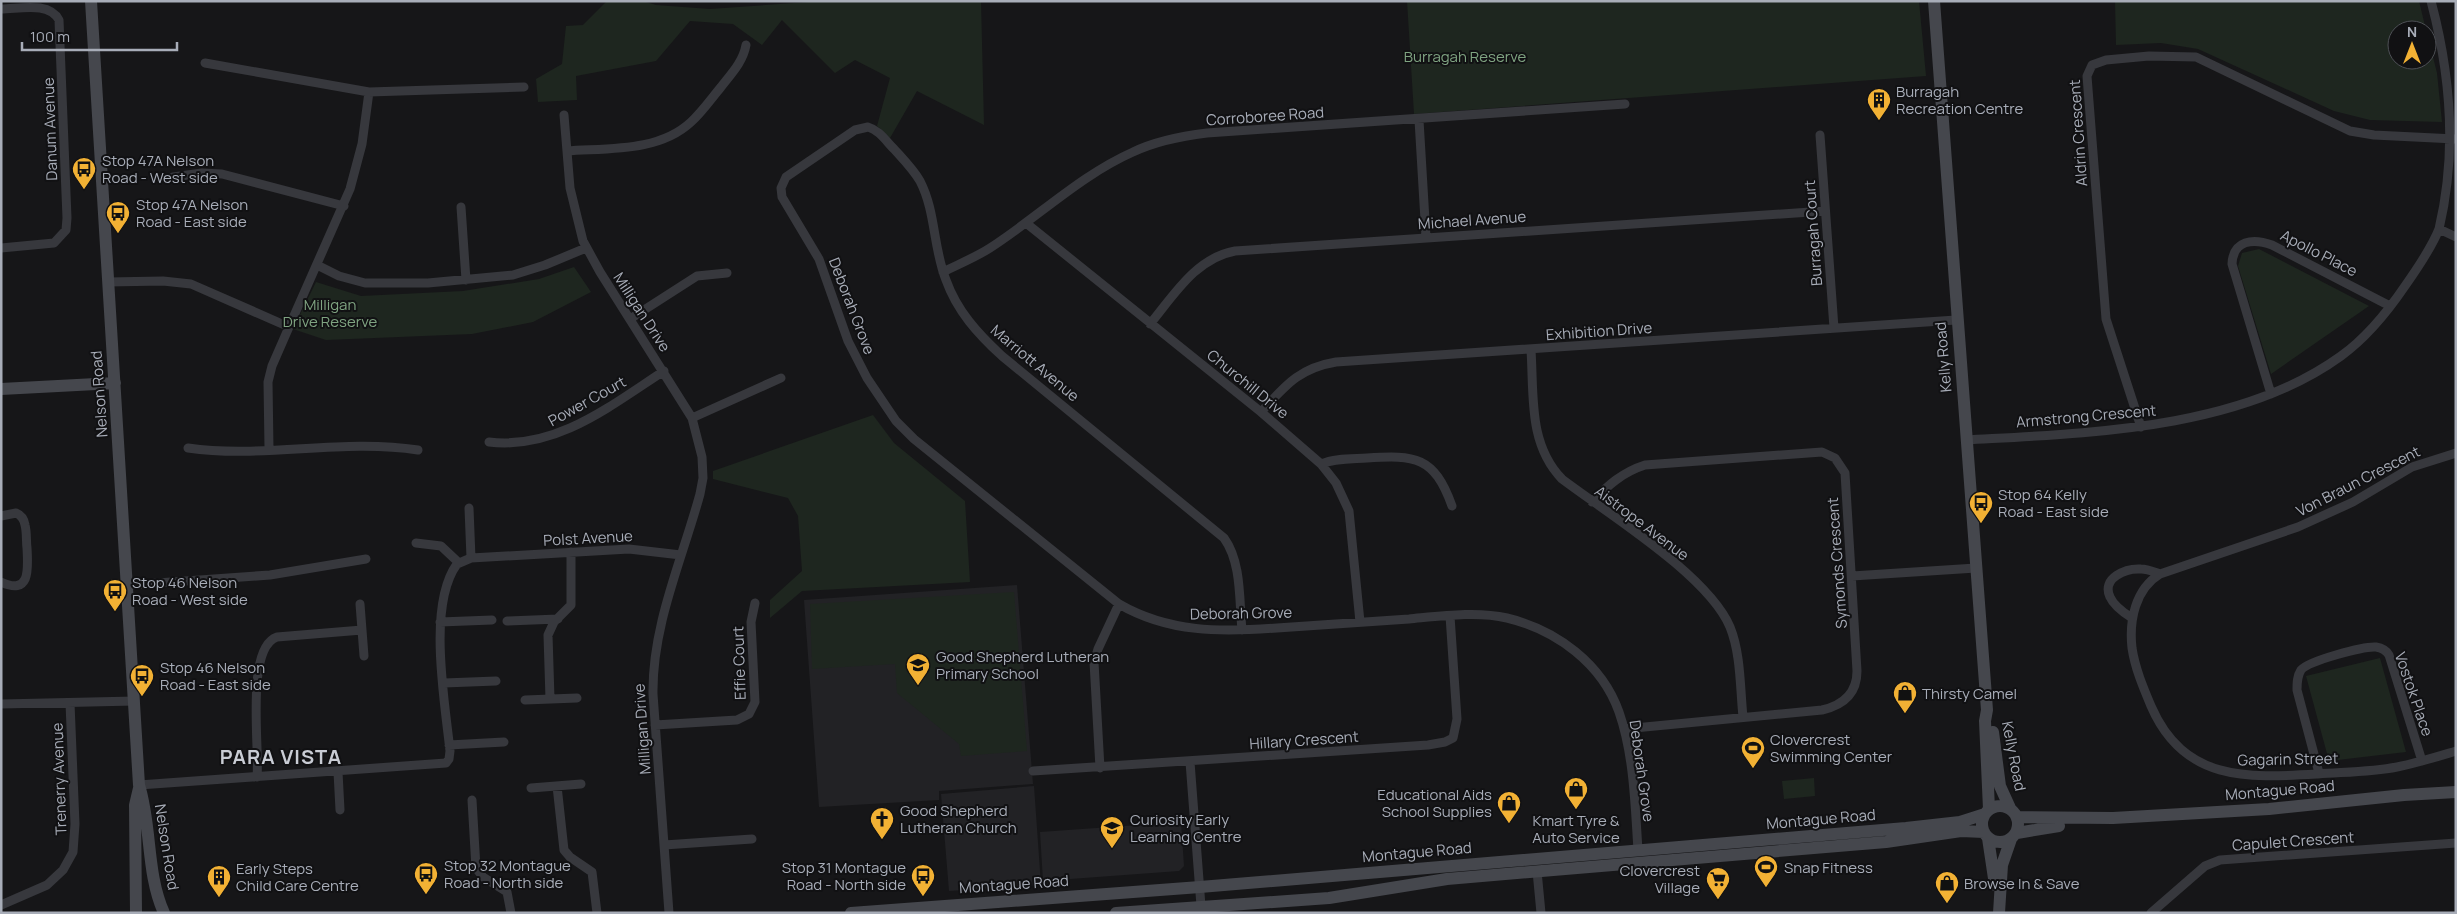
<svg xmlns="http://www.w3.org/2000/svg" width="2457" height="914" font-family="Manrope,sans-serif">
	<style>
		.built { fill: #222225 }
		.green { fill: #1e261f }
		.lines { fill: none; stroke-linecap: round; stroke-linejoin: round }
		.street { stroke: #37383d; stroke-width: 9 }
		.secondary { stroke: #45474d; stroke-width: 12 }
		.labels { text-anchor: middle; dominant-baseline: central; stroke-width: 4; stroke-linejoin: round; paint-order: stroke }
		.park-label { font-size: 15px; fill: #7fa381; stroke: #111113 }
		.poi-label { font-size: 15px; fill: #a8adb8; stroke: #111113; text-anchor: start }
		.street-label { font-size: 15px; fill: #a8adb8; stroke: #111113 }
		.district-label { font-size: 20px; font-weight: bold; letter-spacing: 1px; fill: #c9ccd4; stroke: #111113 }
	</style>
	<rect width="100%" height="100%" fill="#161618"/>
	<path class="built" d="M1017,585l16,199 -94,7v9l-120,7 -15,-207z
		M1034,786l7,99 -92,6 -8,-97z
		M1181,822l3,44 -5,5 -136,10 -3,-49z"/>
	<path class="green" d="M607,1h36l13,4 54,4 112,-8h159l3,124 -67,-34 -27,47 -13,-12 13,-48 -35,-18 -20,13 -53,-53 -20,25 -29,-21 -43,-3 -34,40 -80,15 1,24 -39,2 -2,-23 26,-15 4,-38 17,-1z
		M1407,1h512l7,75 -512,38z
		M2115,1h304l7,29h-29v30h30v-27l10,40 5,49 -72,-2 -36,-9 -136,-62 -37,-6 -45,2z
		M2259,249l110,57 -98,68 -33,-108 4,-13z
		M574,267l17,25 -58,30 -61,12 -146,6 -33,-11 23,-47 45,14 102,-5 76,-12z
		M873,415l21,28 71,58 5,81 -168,9 -32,27v-18l32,-29 -4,-55 -10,-18 -75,-19v-8z
		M1014,592l13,159 -66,5 -2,-12 -62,-51 -2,-29 -83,5 -2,-65z
		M2380,658l26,94 -77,9 -23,-85z
		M1814,778l1,18 -31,3 -2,-18z"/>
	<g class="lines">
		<path class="street" d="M1,9c18,0 48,-8 58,11l8,198 -1,12 -12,13 -53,5
			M205,63l164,29 155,-5
			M564,115l6,73 13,53 17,31 92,146 10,39 1,21 -3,16c-18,66 -48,131 -47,200l16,219
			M1419,120l7,117
			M1820,135l14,193
			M567,151c41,-3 92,1 124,-29 11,-10 20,-23 30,-35 10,-13 22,-25 25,-42
			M173,177l29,-4 20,1 122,32
			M461,207l5,73
			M1026,223l235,189 60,52 15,19 13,28 11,111
			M2439,229l17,8
			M317,265l22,11 26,7h63l85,-8 32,-10 41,-17
			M943,272c16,-8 33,-15 47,-24 48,-31 91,-73 143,-96 23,-11 49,-16 74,-19l418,-29
			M108,282l55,-1 28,3 98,43 61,-138 12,-45 7,-52
			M630,319l67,-43 30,-3
			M1150,324c24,-29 46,-66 85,-73l590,-40
			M1531,350c3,45 -3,94 31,129 46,35 146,96 168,148 11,27 10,61 13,90
			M2271,394l-39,-130c1,-24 21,-26 40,-19l118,61
			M1261,412c24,-26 38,-44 75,-50l620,-42
			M692,418l89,-40
			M2141,427l-35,-108 -19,-243 5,-11 14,-5 43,-4 47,1 154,74 24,4 81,4
			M1966,440c122,-7 273,-10 375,-84 25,-18 47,-45 64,-70 12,-17 26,-37 34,-57 18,-76 12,-153 -8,-228
			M489,442c67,8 121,-36 175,-71
			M188,448c76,11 154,-10 230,2
			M269,449l-1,-67 4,-16 17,-39
			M2456,453l-44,14 -59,35 -55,25 -138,47c-25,15 -31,47 -28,74 3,20 11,39 19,58 33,76 96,72 167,68 26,-2 53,-2 79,-7 20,-4 39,-10 59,-16
			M1321,464c14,-6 31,-5 46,-6 48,-3 67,-2 85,48
			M1592,502c16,-17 31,-30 53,-37l177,-13 13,6 10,15 12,198c0,22 -13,34 -35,39l-198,19
			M469,508l2,50
			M1,516l15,-3c5,2 8,6 9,12 2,7 1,16 2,23 1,20 4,48 -26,34
			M416,543l25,3 17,16
			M1852,576l124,-8
			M129,585l141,-10 96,-16
			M360,604l4,52
			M2132,618c-8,-5 -18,-12 -22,-21 -9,-19 16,-29 31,-28 7,0 13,3 19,5
			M507,621l51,-2
			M440,622l52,-2
			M1242,630c-3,-29 0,-67 -18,-92l-222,-182c-24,-22 -45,-45 -56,-76 -13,-32 -10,-68 -26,-99 -7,-12 -17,-22 -26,-32 -8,-8 -15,-19 -26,-22l-13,3 -69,47 -5,11 1,9 37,62 29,82 19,37 29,43 18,18 205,165c50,29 102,28 158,24 44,-3 88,-6 132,-9 32,-3 68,-8 98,-1 50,12 95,46 112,94 15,43 16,93 19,138
			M444,683l52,-2
			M550,699l-2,-64 6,-13 17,-17v-53
			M525,700l52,-2
			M1,704l134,-3
			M655,725l82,-5 12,-6 6,-12 -4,-80 4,-19
			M449,745l55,-3
			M1190,762l11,144
			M1100,768l-6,-106 4,-13 21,-45
			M1033,771l395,-26 17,-3 8,-4 4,-19 -7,-103
			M338,772l2,38
			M2319,773l-22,-83c0,-7 0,-14 4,-20 7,-9 63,-24 75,-23 6,1 10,3 13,8l33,106
			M257,777c3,-29 -12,-129 20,-140l85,-7
			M139,785l307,-22 3,-4 1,-8c-5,-49 -23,-146 7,-187l14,-6 158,-9 52,6
			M557,786l7,64 6,7 22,15 5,41
			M531,788l50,-4
			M472,800l4,68 7,9 24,15 4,21
			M664,845l88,-6
			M1537,871l4,42
			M1,905l46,-20 16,-15 10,-18 2,-28 -5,-121
			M2151,913l54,-47 15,-6 236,-17"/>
		<path class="secondary" d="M91,1l48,784c13,42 7,88 25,128
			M1934,1l53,709 -2,11 4,88
			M1,389l114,-6
			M1993,732l7,54 10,22
			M1982 824a18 18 0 1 1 36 0a18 18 0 1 1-36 0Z
			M2017,817l96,1 156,-9 135,-14 52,-3
			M2017,833l42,-7
			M1988,838l7,47
			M136,913l-1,-108 4,-17
			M851,913l349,-26 706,-59 54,-6 25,-8
			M1116,913l213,-15 118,-19 439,-37 75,-11 23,1
			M1999,913l3,-48 9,-26"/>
	</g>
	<defs>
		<g id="building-pin" transform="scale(1.25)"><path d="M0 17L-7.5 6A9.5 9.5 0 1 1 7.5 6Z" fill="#f2b134" stroke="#111113"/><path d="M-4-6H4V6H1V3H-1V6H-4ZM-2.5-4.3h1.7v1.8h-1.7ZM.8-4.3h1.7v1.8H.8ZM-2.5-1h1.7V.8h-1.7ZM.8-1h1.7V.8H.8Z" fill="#111"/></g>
		<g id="bus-pin" transform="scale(1.25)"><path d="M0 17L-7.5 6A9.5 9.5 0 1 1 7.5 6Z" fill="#f2b134" stroke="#111113"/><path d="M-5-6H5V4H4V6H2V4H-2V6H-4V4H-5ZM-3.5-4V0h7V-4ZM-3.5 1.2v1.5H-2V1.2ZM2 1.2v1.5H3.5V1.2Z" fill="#111"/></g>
		<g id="school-pin" transform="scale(1.25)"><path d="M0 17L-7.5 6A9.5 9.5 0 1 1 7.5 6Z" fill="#f2b134" stroke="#111113"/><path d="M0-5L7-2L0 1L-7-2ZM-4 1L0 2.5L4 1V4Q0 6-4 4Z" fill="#111"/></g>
		<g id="shop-pin" transform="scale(1.25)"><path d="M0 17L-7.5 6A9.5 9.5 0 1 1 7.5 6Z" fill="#f2b134" stroke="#111113"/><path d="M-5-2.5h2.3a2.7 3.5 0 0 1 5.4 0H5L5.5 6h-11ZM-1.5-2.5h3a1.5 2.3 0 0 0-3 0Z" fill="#111"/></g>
		<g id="stadium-pin" transform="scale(1.25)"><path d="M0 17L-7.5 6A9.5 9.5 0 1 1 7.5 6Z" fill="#f2b134" stroke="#111113"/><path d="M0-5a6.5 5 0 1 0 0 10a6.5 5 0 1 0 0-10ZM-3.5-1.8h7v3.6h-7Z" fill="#111"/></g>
		<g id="church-pin" transform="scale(1.25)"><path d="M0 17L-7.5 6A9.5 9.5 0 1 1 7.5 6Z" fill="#f2b134" stroke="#111113"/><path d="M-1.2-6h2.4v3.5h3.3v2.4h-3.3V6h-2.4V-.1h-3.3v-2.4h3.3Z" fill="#111"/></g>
		<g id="supermarket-pin" transform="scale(1.25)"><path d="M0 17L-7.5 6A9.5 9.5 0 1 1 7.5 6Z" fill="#f2b134" stroke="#111113"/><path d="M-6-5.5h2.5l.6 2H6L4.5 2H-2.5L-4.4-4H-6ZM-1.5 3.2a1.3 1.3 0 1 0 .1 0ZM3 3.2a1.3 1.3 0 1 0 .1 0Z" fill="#111"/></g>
	</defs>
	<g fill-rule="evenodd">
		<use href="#building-pin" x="1879" y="100"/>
		<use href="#bus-pin" x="84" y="169"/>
		<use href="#bus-pin" x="118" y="213"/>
		<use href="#bus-pin" x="1981" y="503"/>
		<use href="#bus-pin" x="115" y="591"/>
		<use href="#school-pin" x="918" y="665"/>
		<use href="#bus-pin" x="142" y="676"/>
		<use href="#shop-pin" x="1905" y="693"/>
		<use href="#stadium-pin" x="1753" y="748"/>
		<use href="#shop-pin" x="1576" y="789"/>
		<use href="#shop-pin" x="1509" y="803"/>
		<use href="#church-pin" x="882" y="819"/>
		<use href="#school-pin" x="1112" y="828"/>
		<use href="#stadium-pin" x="1766" y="867"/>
		<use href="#bus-pin" x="426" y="874"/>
		<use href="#bus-pin" x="923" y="876"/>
		<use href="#building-pin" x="219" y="877"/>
		<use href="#supermarket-pin" x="1718" y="879"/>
		<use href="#shop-pin" x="1947" y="883"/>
	</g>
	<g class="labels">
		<g class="park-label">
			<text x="1465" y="56">Burragah Reserve</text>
			<text x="330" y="304">Milligan<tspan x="330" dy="17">Drive Reserve</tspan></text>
		</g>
		<g class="poi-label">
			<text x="1896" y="91">Burragah<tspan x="1896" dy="17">Recreation Centre</tspan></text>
			<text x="102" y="160">Stop 47A Nelson<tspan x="102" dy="17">Road - West side</tspan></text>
			<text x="136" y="204">Stop 47A Nelson<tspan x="136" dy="17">Road - East side</tspan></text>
			<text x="1998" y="494">Stop 64 Kelly<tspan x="1998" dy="17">Road - East side</tspan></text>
			<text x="132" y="582">Stop 46 Nelson<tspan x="132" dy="17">Road - West side</tspan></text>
			<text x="936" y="656">Good Shepherd Lutheran<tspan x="936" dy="17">Primary School</tspan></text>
			<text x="160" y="667">Stop 46 Nelson<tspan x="160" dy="17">Road - East side</tspan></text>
			<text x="1922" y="693">Thirsty Camel</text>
			<text x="1770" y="739">Clovercrest<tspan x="1770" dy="17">Swimming Center</tspan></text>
			<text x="1492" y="794" text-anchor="end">Educational Aids<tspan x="1492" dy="17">School Supplies</tspan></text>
			<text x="900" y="810">Good Shepherd<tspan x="900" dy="17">Lutheran Church</tspan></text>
			<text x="1130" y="819">Curiosity Early<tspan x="1130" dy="17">Learning Centre</tspan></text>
			<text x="1576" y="820" text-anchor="middle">Kmart Tyre &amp;<tspan x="1576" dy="17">Auto Service</tspan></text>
			<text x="444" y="865">Stop 32 Montague<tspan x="444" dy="17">Road - North side</tspan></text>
			<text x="906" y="867" text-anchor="end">Stop 31 Montague<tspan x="906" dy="17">Road - North side</tspan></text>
			<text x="1784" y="867">Snap Fitness</text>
			<text x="236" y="868">Early Steps<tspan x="236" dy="17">Child Care Centre</tspan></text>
			<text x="1700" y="870" text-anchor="end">Clovercrest<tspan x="1700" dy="17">Village</tspan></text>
			<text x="1964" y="883">Browse In &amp; Save</text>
		</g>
		<g class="street-label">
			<text transform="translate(1265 116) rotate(-4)">Corroboree Road</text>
			<text transform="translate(50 129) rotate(-92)">Danum Avenue</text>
			<text transform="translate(2078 133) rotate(-94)">Aldrin Crescent</text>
			<text transform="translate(1472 220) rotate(-4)">Michael Avenue</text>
			<text transform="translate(1813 233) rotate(-94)">Burragah Court</text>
			<text transform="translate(2319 253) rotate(27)">Apollo Place</text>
			<text transform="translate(852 306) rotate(69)">Deborah Grove</text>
			<text transform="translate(642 312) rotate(57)">Milligan Drive</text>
			<text transform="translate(1599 331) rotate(-4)">Exhibition Drive</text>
			<text transform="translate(1943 357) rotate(-95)">Kelly Road</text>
			<text transform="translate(1035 363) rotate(40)">Marriott Avenue</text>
			<text transform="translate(1248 384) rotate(39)">Churchill Drive</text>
			<text transform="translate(99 394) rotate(-94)">Nelson Road</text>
			<text transform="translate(587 401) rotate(-29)">Power Court</text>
			<text transform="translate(2086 416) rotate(-5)">Armstrong Crescent</text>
			<text transform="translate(2358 481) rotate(-27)">Von Braun Crescent</text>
			<text transform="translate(1642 523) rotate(37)">Aistrope Avenue</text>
			<text transform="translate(588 538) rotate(-3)">Polst Avenue</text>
			<text transform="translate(1837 563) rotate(-94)">Symonds Crescent</text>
			<text transform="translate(1241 613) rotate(-1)">Deborah Grove</text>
			<text transform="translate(739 663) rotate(-92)">Effie Court</text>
			<text transform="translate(2414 694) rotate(71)">Vostok Place</text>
			<text transform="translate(642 729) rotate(-94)">Milligan Drive</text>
			<text transform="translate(1304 740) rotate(-4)">Hillary Crescent</text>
			<text transform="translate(2014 756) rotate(79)">Kelly Road</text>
			<text transform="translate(2288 759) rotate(-1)">Gagarin Street</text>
			<text transform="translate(1642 771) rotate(82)">Deborah Grove</text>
			<text transform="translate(59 779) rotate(-92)">Trenerry Avenue</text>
			<text transform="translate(2280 790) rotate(-5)">Montague Road</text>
			<text transform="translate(1821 819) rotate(-5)">Montague Road</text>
			<text transform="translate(2293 841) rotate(-4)">Capulet Crescent</text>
			<text transform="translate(167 847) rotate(81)">Nelson Road</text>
			<text transform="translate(1417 852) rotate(-5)">Montague Road</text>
			<text transform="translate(1014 884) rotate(-4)">Montague Road</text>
		</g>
		<g class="district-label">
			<text x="281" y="756">PARA VISTA</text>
		</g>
	</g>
	<rect width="2457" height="914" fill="none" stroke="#a8adb8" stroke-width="5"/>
	<g transform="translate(2412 45)"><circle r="24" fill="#111113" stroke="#4d4f55"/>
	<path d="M0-4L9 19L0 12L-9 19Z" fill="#f2b134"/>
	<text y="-8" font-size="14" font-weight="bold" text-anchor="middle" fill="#a8adb8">N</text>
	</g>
	<path d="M22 42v8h155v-8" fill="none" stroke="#a8adb8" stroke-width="2.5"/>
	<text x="30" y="42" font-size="15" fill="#a8adb8" stroke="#111113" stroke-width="4" paint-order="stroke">100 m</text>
</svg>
